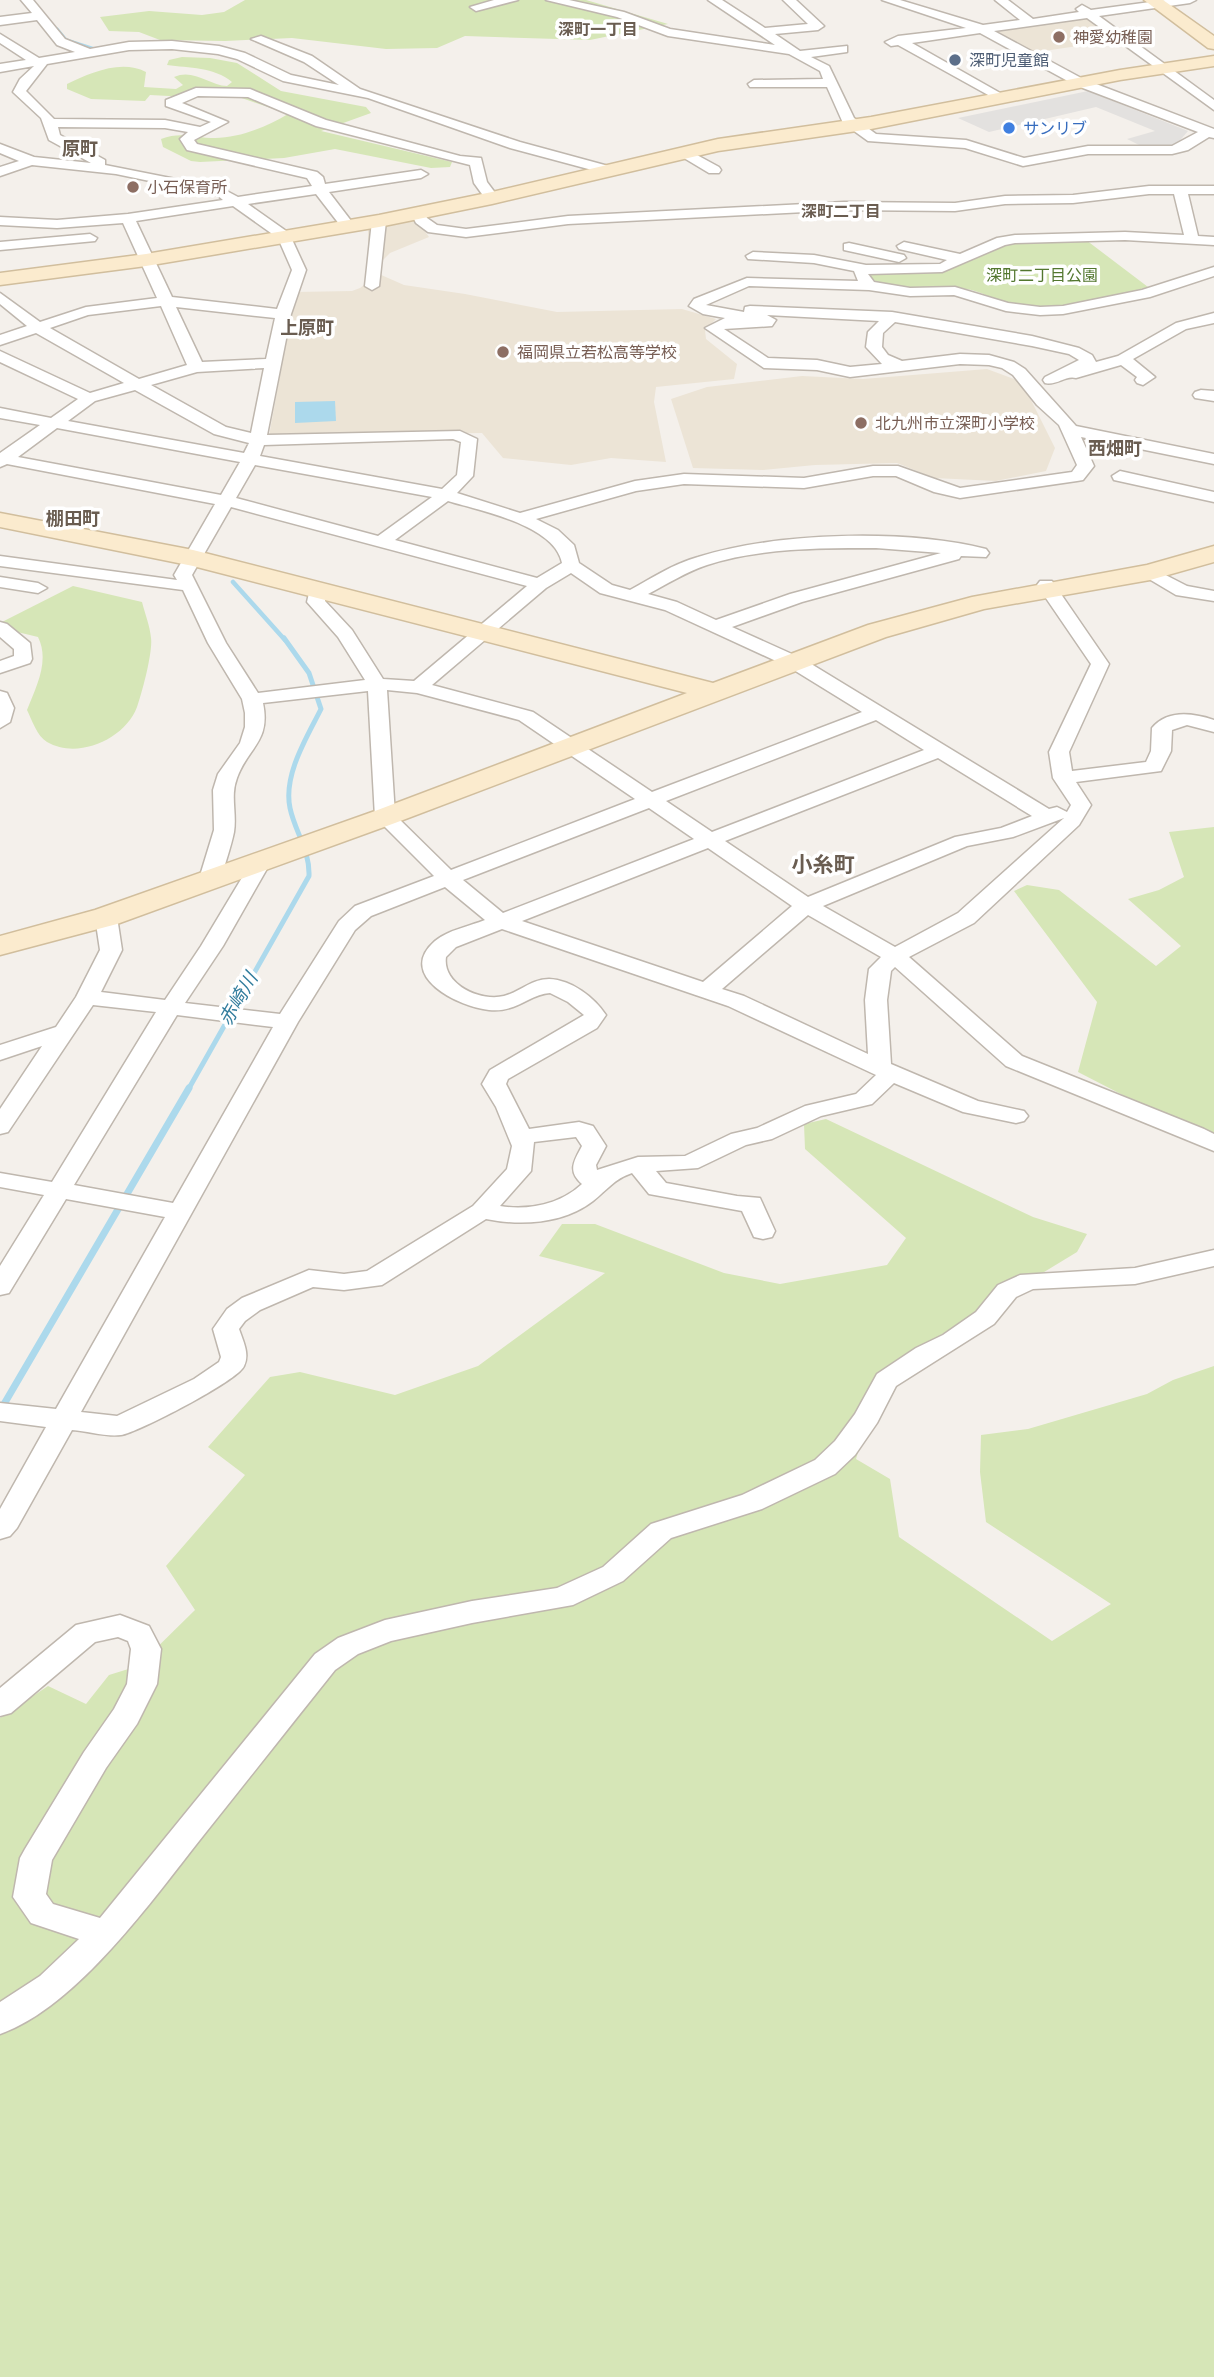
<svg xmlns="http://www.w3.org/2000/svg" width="1214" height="2377" font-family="Roboto,'Noto Sans JP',sans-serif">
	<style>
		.education { fill: #ece4d6 }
		.green { fill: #d6e6b7 }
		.parking { fill: #e3e1df }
		.water { fill: #acd9ec }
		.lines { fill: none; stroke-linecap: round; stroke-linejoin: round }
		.stream-far3 { stroke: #acd9ec; stroke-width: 3.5 }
		.stream-far2 { stroke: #acd9ec; stroke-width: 4.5 }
		.stream-far1 { stroke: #acd9ec; stroke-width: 5 }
		.stream { stroke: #acd9ec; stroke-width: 7 }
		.street-casing { stroke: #bfb7ae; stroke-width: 3 }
		.secondary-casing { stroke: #d1be9d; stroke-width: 3 }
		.street { fill: #fff; fill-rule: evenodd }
		.secondary { fill: #fbebce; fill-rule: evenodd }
		.education-dot { fill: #8d6e63; stroke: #fff; stroke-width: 2.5 }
		.service-dot { fill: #5c6f8a; stroke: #fff; stroke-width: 2.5 }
		.shop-dot { fill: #3f7fe0; stroke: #fff; stroke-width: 2.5 }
		.labels { text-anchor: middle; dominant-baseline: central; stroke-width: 7; stroke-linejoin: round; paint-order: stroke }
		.far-neighbourhood-label { font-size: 16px; font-weight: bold; fill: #6a5d51; stroke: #fff }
		.far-education-label { font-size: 16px; fill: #785e54; stroke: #fff; text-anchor: start }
		.far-service-label { font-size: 16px; fill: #4e5e75; stroke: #fff; text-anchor: start }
		.far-shop-label { font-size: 16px; fill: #366cbe; stroke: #fff; text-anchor: start }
		.far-park-label { font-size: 16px; fill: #53772f; stroke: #fff }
		.far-quarter-label { font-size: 18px; font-weight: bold; fill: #6a5d51; stroke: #fff }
		.water-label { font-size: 19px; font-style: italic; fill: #347e9e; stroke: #fff }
		.quarter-label { font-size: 21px; font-weight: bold; fill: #6a5d51; stroke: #fff }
	</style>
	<rect width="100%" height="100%" fill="#f4f0eb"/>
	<path class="education" d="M1087,17l32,23 -89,13 -40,-23z
		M417,220l12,17 -39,16 -10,10 -1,11 25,11 61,9 92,18 125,-3 34,10 -11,11 1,9 31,25 -3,15 -78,8 -2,15 12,60 -55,-4 -40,7 -68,-7 -21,-25 -213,3 26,-144 57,-1 8,-3 8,-6v-54z
		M987,369l35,13 33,66 -9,23 -50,10 -62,-3 -37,-15 -82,2 -52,5 -70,-2 -22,-69 36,-12 95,-11 61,3z"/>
	<path class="green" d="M245,0h341l82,24 -78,16 -125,-4 -28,12 -51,1 -94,-11 -67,3 -65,-1 -21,-8 -30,-1 -9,-14 49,-6 53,4 22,-3z
		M182,57l28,1 27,5 44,28 85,16 5,6 -50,18 131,31 -2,5 -19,1 -96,-19 -51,9 -84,4 -9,-1 -28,-14 -2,-8c20,-8 34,-1 54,-1 25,0 53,-12 73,-24l-58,-20 -42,3 -38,-2 -5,6 -54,-2 -24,-10v-5c23,-11 54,-25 79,-12l-2,15 32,2 7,-4 -9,-8c19,-9 35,8 53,9l5,-4c-18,-15 -43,-14 -65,-17l2,-5z
		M1086,240l62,47c-44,12 -91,27 -137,17 -15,-3 -30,-13 -45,-15 -31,-5 -74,11 -98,-14l77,-4 66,-29z
		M73,586l69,16c3,12 8,24 9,36 2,14 -9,55 -14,69 -12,32 -59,53 -90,35 -10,-6 -15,-22 -20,-32 9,-23 23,-49 11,-73l-29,-7 -9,-7z
		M1214,827v315l-136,-70 19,-70 -83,-111 13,-6 32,5 97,76 25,-20 -53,-47 31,-9 25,-13 -15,-45z
		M826,1119l207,98 54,17 -10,18 -194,118 -27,89 34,20 9,58 153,104 59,-37 -125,-82 -6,-50 1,-37 47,-6 119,-35 26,-14 41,-14v1011h-1214v-659l48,-32 38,18 23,-29 29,-9 57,-56 -29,-44 79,-91 -37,-28 62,-70 30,-5 95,23 83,-29 127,-93 -66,-17 23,-32h33l129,49 56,11 107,-19 19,-27 -101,-89 -1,-25z"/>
	<path class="parking" d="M1088,91l100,40 -12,14 -31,3 -18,-9 28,-8 -59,-24 -107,25 -31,-14z"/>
	<path class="water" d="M335,401l1,20 -41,2v-21z"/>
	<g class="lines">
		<path class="stream-far3" d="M57,29l9,11 28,9"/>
		<path class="stream-far2" d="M233,582l52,58"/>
		<path class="stream-far1" d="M188,1090l121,-214c1,-26 -14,-44 -19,-68 -7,-33 17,-71 31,-99l-12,-36 -25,-35"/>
		<path class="stream" d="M0,1411l189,-323"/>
		<g class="street-casing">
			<path id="street" d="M21,0h12l32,39 25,10 39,-7 43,-1 47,5 26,7 46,22 48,10 -35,-23 -53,-23 10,-3 51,20 48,33 160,53 92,25v6l-5,1 -97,-26 -142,-50 -85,-17 -46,-22 -19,-5 -46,-5 -43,1 -82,14 -21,27 28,28 111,1 35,7 11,-5 -45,-16v-6l30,-12 54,1 76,31 134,36 21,2 6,24 12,16 -2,3h-10l-13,-18 -4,-18 -154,-39 -68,-29 -50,-1 -16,7 46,19 -34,18 3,4 120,28 6,5 2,7 96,-14 7,4 -7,4 -92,14 26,34 -7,4 -5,-1 -27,-35 -68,10 41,29 17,37 -15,44 -24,121 193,-4 17,8 -4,37 -16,17 63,20 115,-32 49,-7 120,4 69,-12h25l62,22 112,-16 5,-7 -18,-40 -22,-20 -24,-30 -11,-7 -13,-3 -29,-1 -110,13 -33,-7 -53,-2 -59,-40 20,-10 -22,-4 -14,-8 5,-7 53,-21 111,3 -4,-10 -40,-8 -66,-4 -2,-3 7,-4 61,3 52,10 74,-1 7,-4 -48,-11 -2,-3 7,-4 56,12 37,-16 18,-3 110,-3 59,3 -10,-41h-25l-76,9 -68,1 -50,7 -111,-1 -276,14 -102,13 -38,-5 -12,-9 -5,-10 2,-3h10l4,8 10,7 29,4 102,-13 276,-14 111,1 50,-7 68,-1 76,-9h65v8h-26l10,42 16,1v8l-89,-5 -110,3 -10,2 -63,27 -74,2 6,8 36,6 45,-1 53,16 32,4 23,-1 79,-16 72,-23v9l-64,21 -87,17 -23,1 -34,-4 -52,-16 -44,1 -41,-6 -120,-4 -43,19 38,7 1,-5 5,-1 142,6 140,24 47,12 13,7 4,7 22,-6 58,-33 38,-10v10l-28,6 -53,30 22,18 -12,8 -6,-2 -2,-3 2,-3 -16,-12 -45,13c-11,-3 -19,8 -31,5l-2,-3 2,-3 34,-17 -10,-6 -37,-8 -137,-24 -12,11 -1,14 6,8 14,6 58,-7 29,1 25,7 11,7 51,57 138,28v10l-133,-27 13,29 -11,14 -6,1 -117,17 -26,-6 -38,-16h-23l-69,12 -120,-4 -48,7 -100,28 22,11 16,15 5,18 33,22 18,5c22,-12 43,-26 68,-33 80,-25 207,-28 288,-8l3,4 -3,4 -25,-1 -2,3 -157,43 -70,25 71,32 246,150 8,-2 10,5 4,-7 -18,-27 -4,-26 42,-88 -54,-79 3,-4h12l57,83 -40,88 3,19 74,-9 5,-11 1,-23c16,-19 41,-15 62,-8v12l-27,-7 -15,5 -1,21 -10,20 -85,11 15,23 -12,20 -105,98 -65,34 113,99 182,73 10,5v17l-208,-85 -111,-99 -4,4 -4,29 4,64 87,37 46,10 4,5 -4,5 -8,2 -53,-11 -69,-29 -22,21 -51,12 -49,23 -26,6 -48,23 -42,3 10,12 71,13 23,2 15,33 -3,6 -9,2 -9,-2 -12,-26 -93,-17 -17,-21c-18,6 -25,17 -39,28 -30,23 -72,25 -107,18l-104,66 -38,5 -31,-3 -53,23 -15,11 -6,8c4,12 11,25 5,37 -5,14 -107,67 -123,69 -15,2 -34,-4 -49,-5l-55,98 -7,8 -10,3v-30l46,-82 -46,-6v-18l56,6 109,-192 -99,-18 -57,94 -9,2v-29l44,-71 -44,-8v-14l52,9 104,-170 -63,-7 -85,127 -8,2v-25l42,-63 -42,14v-15l56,-18 20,-30 24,-47 -5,-33 3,-5h16l3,5 5,33 -21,42 64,8 36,-54 54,-90h14l3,4 -49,86 -38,57 95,11 59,-93 16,-15 79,-30 -59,-59 -7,-126 -105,12c8,39 -15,44 -26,75 -7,18 0,35 -3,54 -3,15 -9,31 -13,47l-4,4h-14l-4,-4 15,-49 -1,-40 5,-16 22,-31 5,-16v-14l-3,-14 -34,-56 -25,-53 -183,-24v-10l177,24 -3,-5 41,-71 -208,-40 -7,3v-14l40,-28 -40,-7v-10l51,10 27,-19 -78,-37v-11l90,42 34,-10 -88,-50 -36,12v-10l27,-9 -27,-22v-11l40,29 46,-15 71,-9 -34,-75 -66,5 -57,-3v-8l57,3 71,-6 95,-14 -6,-5 -101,-21 -84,-9 -32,11v-9l19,-6 -19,-8v-9l34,13 57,6 -42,-23 -8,-22 -28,-26 7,-13 14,-13 -34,6v-8l26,-4 -26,-17v-9l39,24 36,-6 -18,-7 -20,-25 -37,5v-8l32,-4zM58,127l107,1 23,4 -8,7 7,11 120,28 5,8 -74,11 -17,-9 -116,-23v-5l-45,-25zM233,206l45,32 14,32 -15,39 -105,-12 -36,-76zM161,306l26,59 -48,14 -89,-51 38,-13zM176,307l99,11 -9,41 -64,3zM767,315l112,6 -11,11 -2,15 16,17 -32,3 -33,-7 -49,-2 -44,-29 48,-3 4,-6zM264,368l-13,65 -25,-6 -75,-42 46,-13zM135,390l79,44 35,9 -5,10 -176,-32 27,-20zM57,428l183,34 -19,33 -203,-38zM453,439l8,3 -4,33 -15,14 -182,-33 4,-11zM255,465l177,32 -54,39 -142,-38zM448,501c33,10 107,24 114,62l-25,15 -142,-38zM231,507l296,79 -113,95 -31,-2 -31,-49 -27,-29 1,-13 -3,-4h-12l-4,18 31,35 27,43 -107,13 -32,-50 -34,-68zM876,548l65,5 -151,41 -74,26 -39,-18 -29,-8c19,-10 38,-22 59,-29 52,-17 114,-17 169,-17zM571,573l29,20 65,17 124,57 73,45 -210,80 -119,-80 -101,-27 114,-97zM387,690l30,3 102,27 116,79 -184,71 -56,-55zM876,720l48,30 -212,82 -46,-31zM938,758l94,58 -31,12 -46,9 -147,60 -83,-56zM649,808l45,31 -191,74 -40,-33zM1064,818l-106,95 -63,34 -72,-41 144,-60 46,-9zM708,848l84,58 -89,76 -181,-61zM445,887l40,33c-15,6 -37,10 -50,21 -40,35 24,66 54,69 28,3 40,-16 61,-17l18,9 16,13 -94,55 -8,14 14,23 16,39 -5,23 -34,37 -106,65 -23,3 -35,-4 -67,28 -15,11 -14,20 8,28 -2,5 -25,17 -77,37 -36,-4 217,-390 57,-92 16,-14zM808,915l73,42 -12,12 -4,31 3,54 -124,-58 -22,-7zM502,929l226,77 148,69 -20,19 -51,12 -48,22 -26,6 -46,22 -47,1 -41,13 -1,-5 10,-19 -13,-20 -14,-4 -50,7 -23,-45 2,-5 89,-51 9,-13c-12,-18 -34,-35 -57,-36 -18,0 -29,13 -45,17 -24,6 -62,-12 -58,-39l10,-10zM177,1015l96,12 -100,176 -99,-18zM576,1137l6,9c-8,15 -15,25 0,38 -21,20 -54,27 -82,22l31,-35 3,-29z
				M494,0h24l-42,11 -6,-4z
				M546,0h23l55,12 46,17 105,16 -67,-45h14l43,28 43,-4 -25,-24h13l28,26 -6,4 -43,4 25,17 47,-5v6l-36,5 18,9 25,52 22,16 90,6 58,18 64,-12h84l26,-14 -123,-47 -95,-52 -68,10 97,55 -2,3h-8l-101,-56 -7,1 -6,-4 13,-6 68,-8 -84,-28h18l83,25 37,-5 -25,-20h13l25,19 46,-7 -3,-3 6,-4 9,5 74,-10h31l-6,3 -91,13 115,84v10l-127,-92 -93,13 89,48 131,50v9l-5,-1 -21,13 -16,4h-84l-65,12 -58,-18 -97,-7 -25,-18 -16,-36h-77l-2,-3 6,-4 69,-1 -3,-8 -31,-17 -121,-18 -51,-19z
				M684,148l35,19 2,3 -2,3h-10l-30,-18v-6z
				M379,217l7,4 -7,65 -7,4 -7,-4 7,-65z
				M90,234l7,4 -2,3 -95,9v-8z
				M849,243l55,12 2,3 -7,4 -55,-12v-6z
				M1201,390l13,1v10l-19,-3 -2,-3 2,-3z
				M1120,471l94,21v10l-100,-22 -2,-4z
				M1150,567l37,19 27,5v10l-38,-6 -32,-19 -3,-4 3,-4z
				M0,577l38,6 9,5 -9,5 -38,-6z
				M0,622l7,2 23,19 2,16 -2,4 -30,10v-12l14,-5v-7l-14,-12z
				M0,691l7,2 7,15 -4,14 -10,6z
				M1214,1250v16l-79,18 -102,5 -17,8 -22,27 -98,62 -19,37 -22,32 -20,19 -73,35 -91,29 -48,43 -50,24 -101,18 -81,18 -33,13 -23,16c-44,55 -88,111 -132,166 -50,63 -126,171 -203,198v-32l40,-26 39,-37 -48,-16 -18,-26 7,-39 5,-9 59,-97 30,-43 13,-25 4,-35 -3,-8 -10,-4 -23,5 -84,71 -11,3v-28l76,-63 44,-10 29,11 12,23 -4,35 -20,40 -31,44 -54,92 -6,34 7,10 47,14 215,-264 23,-16 47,-18 87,-19 85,-13 46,-21 48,-43 91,-29 73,-35 20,-19 20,-27 22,-40 39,-26 27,-13 33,-23 22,-27 22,-10 115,-7z"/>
		</g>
		<g class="secondary-casing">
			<path id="secondary" d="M1144,0h19l51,36v13l-6,-1z
				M1214,56v10l-94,14 -249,49 -153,22 -226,53 -113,23 -233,39 -146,19v-12l146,-19 233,-39 113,-23 226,-53 153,-22 249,-47z
				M0,513l193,37 520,133 155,-58 104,-28 175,-32 67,-19v16l-64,18 -166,29 -98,28 -491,186 -278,101 -117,31v-19l95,-26 280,-99 312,-118 -494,-127 -193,-39z"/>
		</g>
		<use href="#street" class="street"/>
		<use href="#secondary" class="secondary"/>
	</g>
	<g class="education-dot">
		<circle cx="1059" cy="37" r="7"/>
		<circle cx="133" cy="187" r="7"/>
		<circle cx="503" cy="352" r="7"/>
		<circle cx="861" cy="423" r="7"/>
	</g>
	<circle class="service-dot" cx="955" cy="60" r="7"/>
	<circle class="shop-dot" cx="1009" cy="128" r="7"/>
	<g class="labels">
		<g class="far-neighbourhood-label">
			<text x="598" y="29">深町一丁目</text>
			<text x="841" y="211">深町二丁目</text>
		</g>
		<g class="far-education-label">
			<text x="1073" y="37">神愛幼稚園</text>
			<text x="147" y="187">小石保育所</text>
			<text x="517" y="352">福岡県立若松高等学校</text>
			<text x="875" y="423">北九州市立深町小学校</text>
		</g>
		<g class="far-service-label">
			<text x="969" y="60">深町児童館</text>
		</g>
		<g class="far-shop-label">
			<text x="1023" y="128">サンリブ</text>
		</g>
		<g class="far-park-label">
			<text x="1042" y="275">深町二丁目公園</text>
		</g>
		<g class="far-quarter-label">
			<text x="80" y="148">原町</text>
			<text x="307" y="327">上原町</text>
			<text x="1115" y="448">西畑町</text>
			<text x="73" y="518">棚田町</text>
		</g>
		<g class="water-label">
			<text transform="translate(238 999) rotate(-60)">赤崎川</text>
		</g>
		<g class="quarter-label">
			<text x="823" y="865">小糸町</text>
		</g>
	</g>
</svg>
